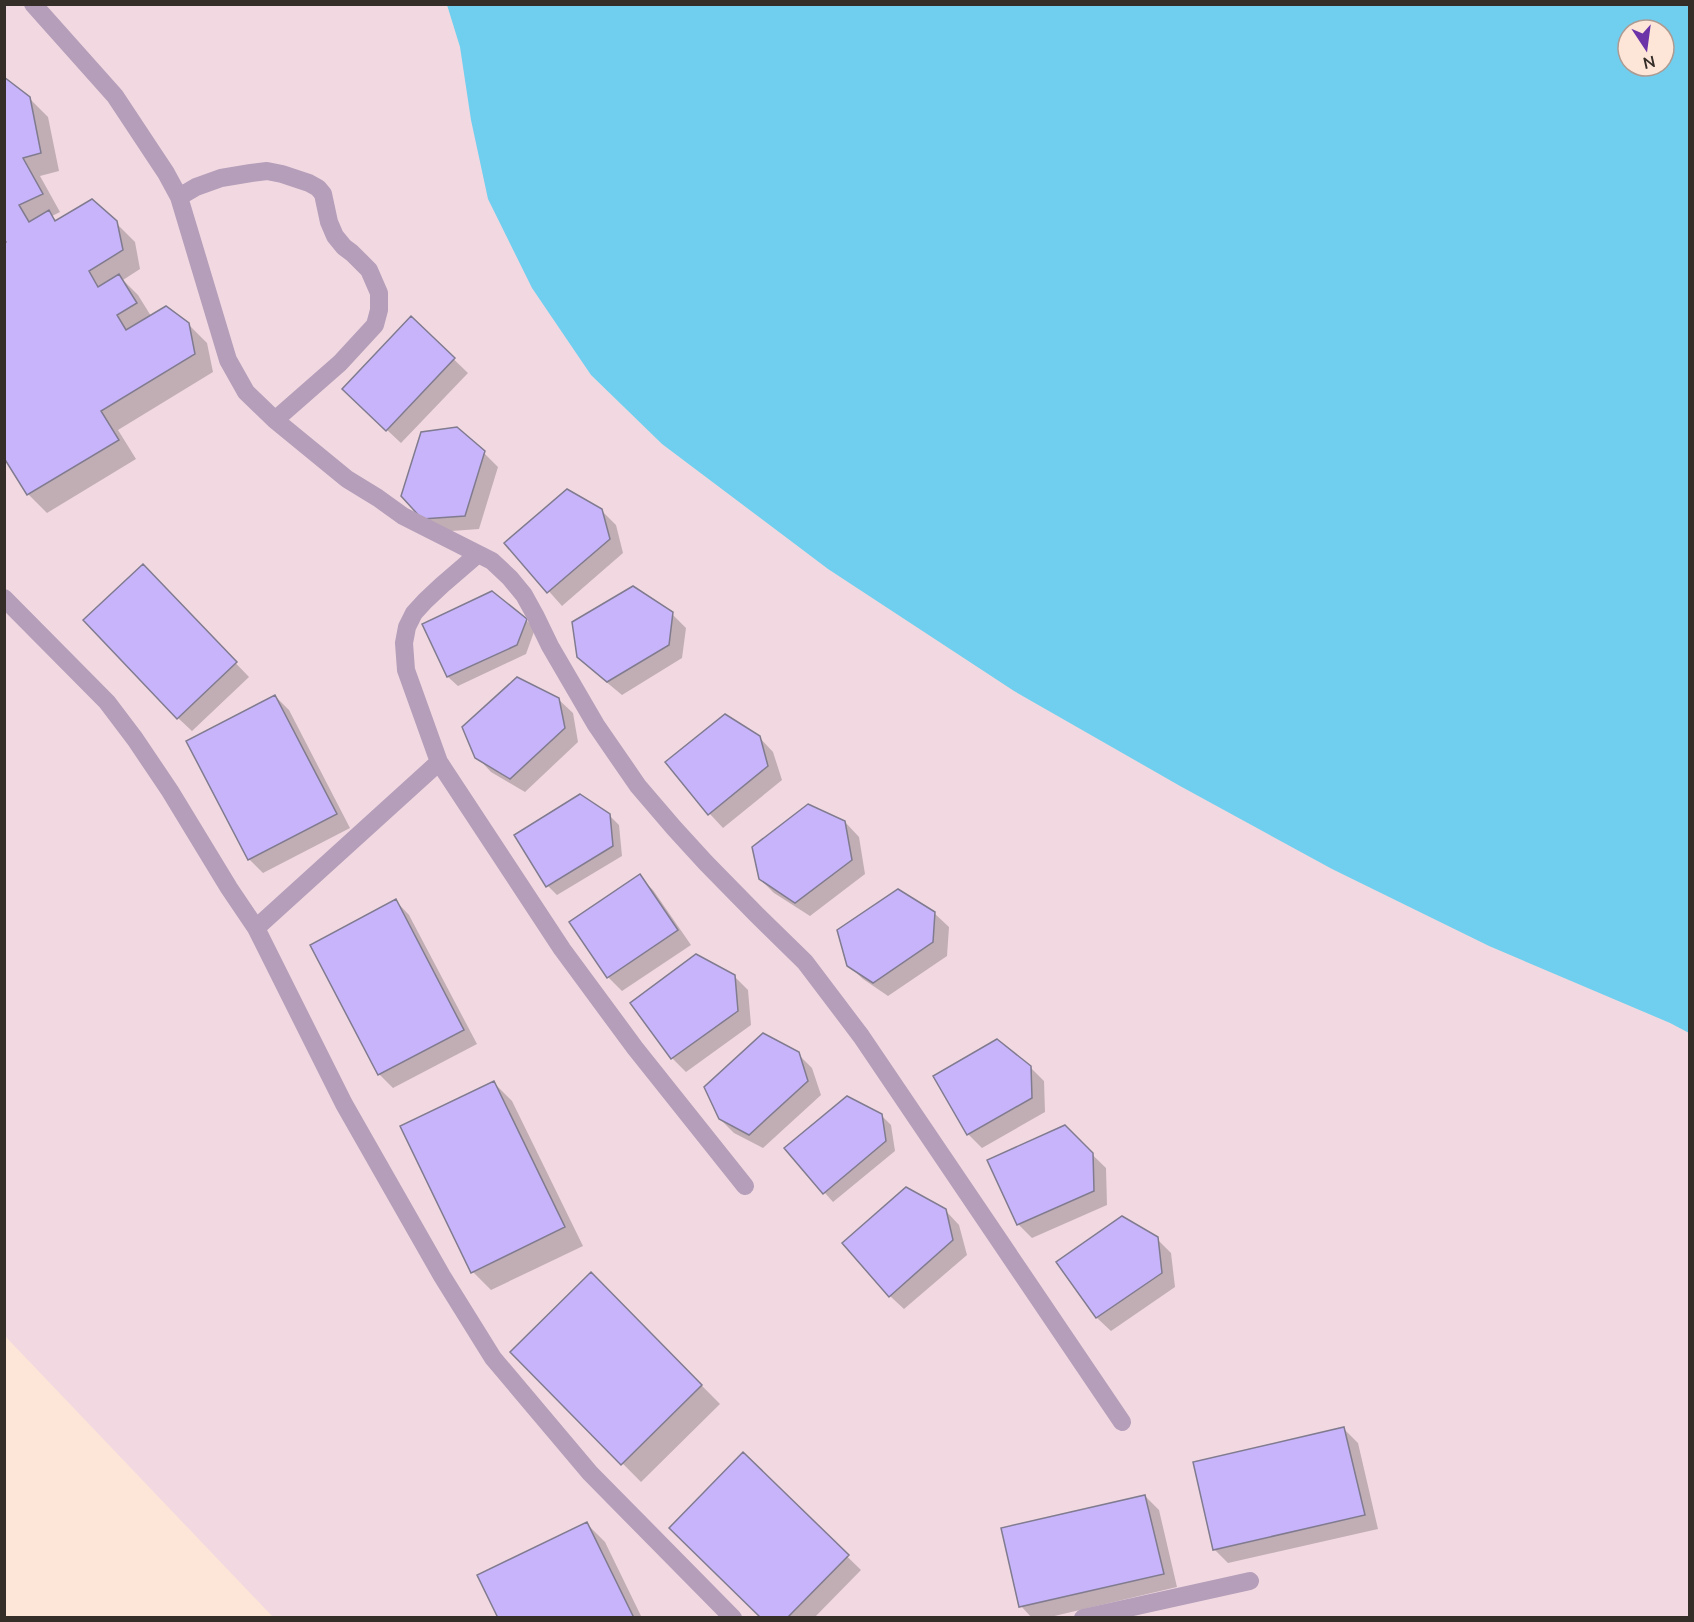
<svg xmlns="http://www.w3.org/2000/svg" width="1694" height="1622" font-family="'Nunito Sans',sans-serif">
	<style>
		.commercial { fill: #f2d9e1 }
		.water { fill: #70ceef; fill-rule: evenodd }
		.shadow { fill: #0003 }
		.building { fill: #c7b4fb; stroke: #807b8f; stroke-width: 1.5 }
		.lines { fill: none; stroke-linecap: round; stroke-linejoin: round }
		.lane { stroke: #b49eb9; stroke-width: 18 }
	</style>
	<rect width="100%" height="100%" fill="#fde5d8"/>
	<path class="commercial" d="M5,5h442l13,42 131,328 71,69 166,125 186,122 166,95 152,83 157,77 181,77 19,10v584h-1416l-268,-281z"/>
	<path class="water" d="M447,5h1242v1028l-19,-10 -181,-77 -157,-77 -152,-83 -166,-95 -186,-122 -166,-125 -71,-69 -59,-87 -44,-89 -17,-79 -11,-73zM1628,30h36v36h-36z"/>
	<path class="shadow" d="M4,79l25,19 19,19 11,54 -19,5 20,36 -8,4 6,6 58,1 19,19 5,27 -17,11 15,15 13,21 37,8 19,19 6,29 -95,58 18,29 -89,54 -19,-19 -24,-38 8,-218 -8,3z
		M411,318l57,55 -67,70 -43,-40z
		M484,453l14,14 -19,62 -41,3 -36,-36z
		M602,511l14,14 7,28 -61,53 -56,-63z
		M156,580l93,97 -57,54 -14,-13z
		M672,614l14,14 -4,30 -60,37 -29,-24 -15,-14z
		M526,620l9,9 -9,25 -68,32 -10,-9 -24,-53z
		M275,696l14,14 61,118 -87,45 -14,-14z
		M558,699l15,14 5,29 -53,50 -34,-20 -14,-15z
		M759,737l14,15 9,28 -59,48 -13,-14 -43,-51z
		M609,815l10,10 3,31 -65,39 -9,-9 -32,-51z
		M845,822l14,15 6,37 -55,42 -36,-23 -14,-14z
		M639,876l14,14 38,55 -69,46 -14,-14z
		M396,901l13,14 68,129 -84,44 -14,-14z
		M934,913l15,14 -2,29 -59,40 -25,-17 -15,-14z
		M734,976l14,14 3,35 -65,47 -14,-14z
		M798,1054l14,14 9,27 -58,53 -29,-15 -14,-14z
		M1030,1067l14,14 1,31 -63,36 -14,-14z
		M494,1083l18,18 71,145 -92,44 -18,-18z
		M881,1115l10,10 4,26 -62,51 -47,-53z
		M1064,1127l42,41 1,37 -75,33 -14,-14z
		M945,1210l14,15 8,30 -63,54 -14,-13z
		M1157,1239l14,14 4,34 -64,44 -14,-13 -39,-56z
		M591,1274l129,130 -79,78 -129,-130z
		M1344,1429l14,14 20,86 -150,34 -14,-14z
		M743,1455l118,115 -47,48h-52z
		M1145,1496l14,14 18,77 -131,31h-14l-11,-12z
		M586,1523l19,19 37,76h-142z"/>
	<path class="building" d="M4,77l26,20 11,56 -18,5 20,36 -24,11 10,17 20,-12 6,11 37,-22 25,22 6,29 -34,21 9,16 21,-13 18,29 -20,12 9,15 40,-24 23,17 6,31 -94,57 18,29 -92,55 -23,-37v-215l2,-1 -2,-3z
		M411,316l44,42 -69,73 -44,-42z
		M457,427l28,24 -20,65 -43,3 -21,-23 20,-64z
		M567,489l35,20 8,30 -63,54 -43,-50z
		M143,564l94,98 -60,57 -94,-99z
		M633,586l40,26 -4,33 -62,37 -30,-25 -5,-35z
		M492,591l35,28 -10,26 -70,32 -25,-53z
		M517,677l42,21 6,30 -55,51 -35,-21 -13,-31z
		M275,695l62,119 -89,46 -62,-119z
		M725,714l35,22 8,30 -60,49 -43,-53z
		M580,794l30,20 3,32 -67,41 -32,-52z
		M808,804l37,17 7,39 -57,43 -36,-24 -7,-32z
		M640,874l38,56 -71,48 -38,-56z
		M898,889l37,23 -2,30 -60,41 -26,-17 -10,-36z
		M396,899l68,131 -86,45 -68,-130z
		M696,954l39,21 3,36 -67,48 -41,-56z
		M763,1033l36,19 9,29 -59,54 -30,-16 -15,-32z
		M997,1039l34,27 1,32 -65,37 -34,-59z
		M494,1081l71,146 -94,46 -71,-147z
		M847,1096l35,18 4,27 -63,53 -39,-46z
		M1065,1125l28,28 1,38 -77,34 -30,-65z
		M906,1187l40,22 7,31 -64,57 -47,-54z
		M1122,1216l36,21 4,36 -66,45 -40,-56z
		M591,1272l111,113 -81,80 -111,-113z
		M1344,1427l21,88 -152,35 -20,-88z
		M743,1452l106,103 -62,63h-26l-92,-90z
		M1145,1495l19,79 -145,33 -18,-79z
		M587,1522l47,96h-136l-21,-43z"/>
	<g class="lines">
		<path class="lane" d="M33,4l82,92 51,77 13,24 49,163 18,32 29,28 72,59 31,19 25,18 89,45 18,17 14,17 11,20 15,31 46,79 42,61 36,42 32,35 51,52 48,47 56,74 261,386
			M179,197l17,-10 25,-9 30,-5 16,-2 15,3 27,9 9,5 5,6 6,28 6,14 9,11 8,6 17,17 10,23v17l-4,15 -35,38 -65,57
			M478,554l-36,31 -17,16 -11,12 -7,14 -3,16 2,27 33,92 123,187 73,99 110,138
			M4,598l103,104 28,37 35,52 59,97 27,40 88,176 98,172 51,82 97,115 143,145
			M256,928l183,-166
			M1083,1618l167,-37"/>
	</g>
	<rect width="1694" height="1622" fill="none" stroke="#352d28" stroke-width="12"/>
	<g transform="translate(1646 48) rotate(167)"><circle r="28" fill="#fde5d8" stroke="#ad9b92" stroke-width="1.5"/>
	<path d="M0-4.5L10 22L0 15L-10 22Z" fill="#6c32a8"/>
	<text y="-9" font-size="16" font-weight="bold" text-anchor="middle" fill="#352d28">N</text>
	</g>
</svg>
